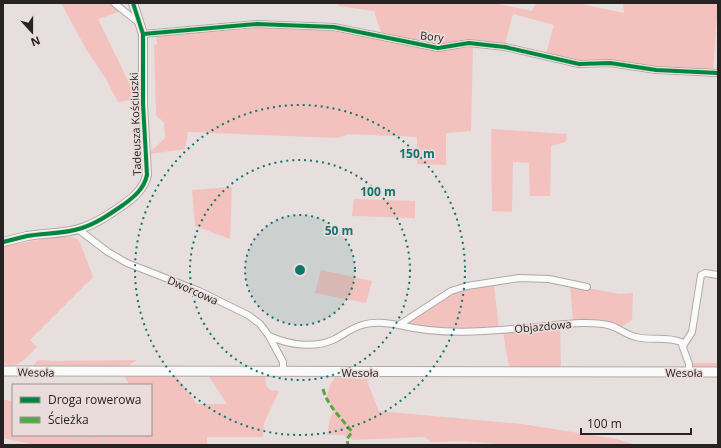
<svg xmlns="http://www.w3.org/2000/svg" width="721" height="448" font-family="'Open Sans',sans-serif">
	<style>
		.green { fill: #f3c2be }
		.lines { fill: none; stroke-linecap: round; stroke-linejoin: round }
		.minor-casing { stroke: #aea9a8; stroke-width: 8 }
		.tertiary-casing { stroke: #aea9a8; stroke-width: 10 }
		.secondary-casing { stroke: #aea9a8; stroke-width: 11 }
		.minor { stroke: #fbfafa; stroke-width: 6 }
		.tertiary { stroke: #fbfafa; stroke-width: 8 }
		.secondary { stroke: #fbfafa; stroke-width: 9 }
		.rail { stroke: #d4d1d1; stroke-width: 2; stroke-dasharray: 7 7; stroke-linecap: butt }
		.quiet { stroke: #53aa43; stroke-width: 3; stroke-dasharray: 6 3; stroke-linecap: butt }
		.cycleway-casing { stroke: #e9dcdb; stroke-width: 6 }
		.cycleway { stroke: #00873e; stroke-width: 4 }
		.ring { fill: none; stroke: #0f766e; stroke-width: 2; stroke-dasharray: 2 4 }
		.labels { text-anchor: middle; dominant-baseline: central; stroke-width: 3.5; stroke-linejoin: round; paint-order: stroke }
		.street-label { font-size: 11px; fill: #272322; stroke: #e9dcdb }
		.centre { fill: #0f766e; stroke: #e9dcdb; stroke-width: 2 }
		.ring-label { font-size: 12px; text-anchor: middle; font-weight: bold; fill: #0f766e; stroke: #e9dcdb; stroke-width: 3.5; stroke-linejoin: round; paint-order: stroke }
	</style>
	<rect width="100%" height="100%" fill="#e6dfde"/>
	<path class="green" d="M61,3h49l11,8 -23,8 36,74 2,1 1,-2 1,7 -20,3 -12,-23 -20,-30z
		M338,3h156l38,8 4,-8h41l47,10 -1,-10h95l-5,68c-56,-3 -112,-4 -167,-18l8,-28 -41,-11 -8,30 -29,-4 -42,5 -19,-3 -34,-10 -7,-21 -35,-5z
		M258,28h59l107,21 16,2 33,-4 -2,84 -25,2v32l-29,-1v-27l-68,-3 -11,4 -150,-6 -3,17 -35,5 2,-4 13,-12 -1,-16 -8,-6 -2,-71 3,-1 -1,-8z
		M491,129l76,5 -1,8 -15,4 -1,50h-20l-1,-33 -16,-1 -1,50 -20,-1z
		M232,187l-2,52 -35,-13 -3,-36z
		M354,199l61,2v17l-63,-2z
		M56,237h16l7,3 14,37 -63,63 7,7c-9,8 -20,25 -34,16v-117z
		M321,270l51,11 -6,22 -51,-10z
		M494,285l5,43c-31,3 -61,2 -92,-4l1,-3 42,-27 16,-5z
		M570,285l50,9 13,-1 -1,27 -11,7 -18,-5h-30z
		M560,326l1,42h-52l-6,-36z
		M38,360l14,1 85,-1 -12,8h-90l-2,-2z
		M692,363h26v5h-26z
		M127,372h46l24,32h30l-21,-32h59l1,14 5,4 8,1 -15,32 -1,14h-56v8h-171l-33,-7v-39l10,3v33h138v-50h-22l-4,-8z
		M335,377l36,2 -4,2 12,30 143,13 95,15 19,6h-123l-51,-4 -31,1 -6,-5 -72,3 -10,-5h-16l3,-16 4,-8 -7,-15 3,-11z"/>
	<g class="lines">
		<g class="minor-casing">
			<path id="minor" d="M114,3l25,20
				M143,34l114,-10 77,3 104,21 31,-5 36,4 74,17 31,-1 46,7 62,3
				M79,230l29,22 19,11 72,28 49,24 12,9 9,12 14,26v10
				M399,325c49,12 99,5 148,1 20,-2 42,-5 61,-1 10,2 18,10 28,12 15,4 30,-1 45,5l8,22v8
				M269,336c20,9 46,13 66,3 9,-5 17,-11 27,-14 12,-4 25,-2 37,0l52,-34 16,-5 52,-8 30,1 38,8
				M683,346l9,-14 9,-57 4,-2 13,2"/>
		</g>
		<g class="tertiary-casing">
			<path id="tertiary" d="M3,242c8,-2 16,-4 24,-6 18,-3 38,-2 55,-8 15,-5 28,-14 41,-23 11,-8 21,-16 24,-30l-4,-71v-70l-10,-31"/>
		</g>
		<g class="secondary-casing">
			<path id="secondary" d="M3,371l715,1"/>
		</g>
		<use href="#minor" class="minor"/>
		<use href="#tertiary" class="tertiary"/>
		<use href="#secondary" class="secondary"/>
		<path class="rail" d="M3,422l10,3
			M59,435l70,10
			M357,445h113"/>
		<path class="quiet" d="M323,389c5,18 18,28 29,43l-5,7 1,6"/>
		<g class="cycleway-casing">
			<path id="cycleway" d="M143,34l114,-10 77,3 104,21 31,-5 36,4 74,17 31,-1 46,7 62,3
				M3,242c8,-2 16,-4 24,-6 18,-3 38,-2 55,-8 15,-5 28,-14 41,-23 11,-8 21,-16 24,-30l-4,-71v-70l-10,-31"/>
		</g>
		<use href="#cycleway" class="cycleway"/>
	</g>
	<circle cx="300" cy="270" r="55" fill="#0f766e" fill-opacity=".12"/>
	<g class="ring">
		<circle cx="300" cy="270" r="55"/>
		<circle cx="300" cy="270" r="110"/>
		<circle cx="300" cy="270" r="165"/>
	</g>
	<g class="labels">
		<g class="street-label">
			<text transform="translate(432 36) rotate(6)">Bory</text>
			<text transform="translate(135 124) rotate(-92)">Tadeusza Kościuszki</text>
			<text transform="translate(193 290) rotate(24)">Dworcowa</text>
			<text transform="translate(543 326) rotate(-5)">Objazdowa</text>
			<text transform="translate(36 372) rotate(1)">Wesoła</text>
			<text x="360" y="372">Wesoła</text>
			<text x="684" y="372">Wesoła</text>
		</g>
	</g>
	<circle cx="300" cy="270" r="6" class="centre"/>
	<g class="ring-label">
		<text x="417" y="158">150 m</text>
		<text x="378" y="196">100 m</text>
		<text x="339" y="235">50 m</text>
	</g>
	<rect width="721" height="448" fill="none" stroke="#272322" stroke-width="8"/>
	<rect x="12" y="384" width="140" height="52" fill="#e9dcdb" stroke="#9b9291"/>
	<rect x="20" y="397" width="20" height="6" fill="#00873e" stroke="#9b9291"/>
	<text x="48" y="404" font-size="12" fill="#272322">Droga rowerowa</text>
	<rect x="20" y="417" width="20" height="6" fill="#53aa43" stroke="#9b9291"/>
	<text x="48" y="424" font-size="12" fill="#272322">Ścieżka</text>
	<g transform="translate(32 32) rotate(159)" stroke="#e9dcdb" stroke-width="3" paint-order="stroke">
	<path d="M0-3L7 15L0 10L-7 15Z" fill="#272322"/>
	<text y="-6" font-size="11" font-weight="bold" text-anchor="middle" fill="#272322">N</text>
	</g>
	<path d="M581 428v6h110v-6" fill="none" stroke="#272322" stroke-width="2"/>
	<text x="587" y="428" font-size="12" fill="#272322" stroke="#e9dcdb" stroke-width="3" paint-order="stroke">100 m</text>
</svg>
